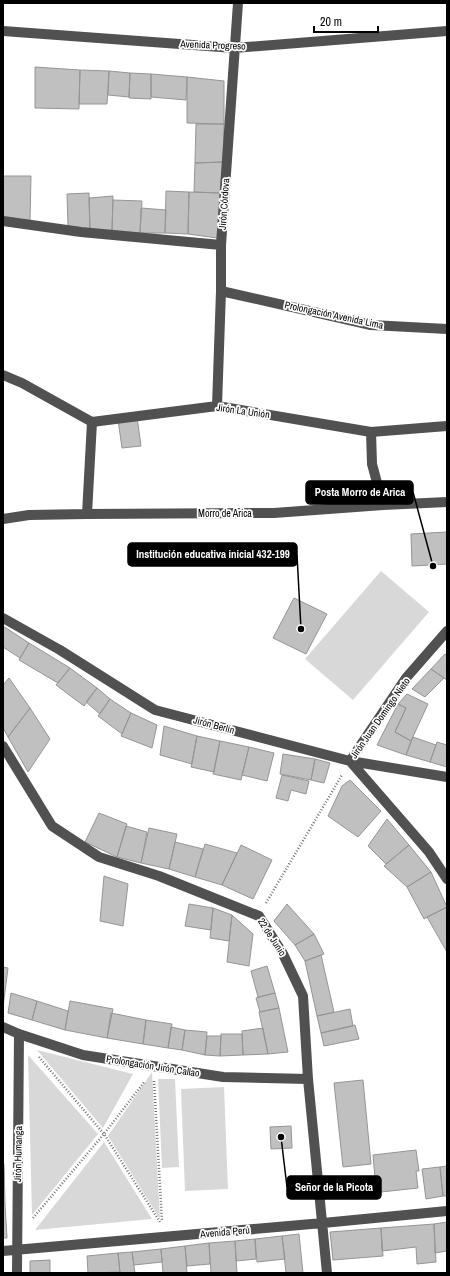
<svg xmlns="http://www.w3.org/2000/svg" width="450" height="1276" font-family="'Archivo Narrow',sans-serif">
	<style>
		.park { fill: #d8d8d8 }
		.building { fill: #c0c0c0; stroke: #959595 }
		.lines { fill: none; stroke-linecap: round; stroke-linejoin: round }
		.path { stroke: #737373; stroke-width: 2.5; stroke-dasharray: 1 2; stroke-linecap: butt }
		.minor { stroke: #515151; stroke-width: 10 }
		.labels { text-anchor: middle; dominant-baseline: central; stroke-width: 3.5; stroke-linejoin: round; paint-order: stroke }
		.street-label { font-size: 10px; fill: #000; stroke: #fff }
		.leader { fill: none; stroke: #000; stroke-width: 1.5 }
		.callout-dot { fill: #000; stroke: #fff; stroke-width: 1.5 }
		.callout { fill: #000; stroke: #000; stroke-width: 1.5 }
		.callout-label { font-size: 11px; text-anchor: middle; font-weight: bold; fill: #fff }
	</style>
	<rect width="100%" height="100%" fill="#fff"/>
	<path class="park" d="M381,571l48,41 -76,88 -48,-41z
		M37,1050l96,24 -30,54z
		M28,1055l70,79 -66,81z
		M152,1072l8,147 -52,-83z
		M158,1079h17l4,88 -17,1z
		M224,1087l4,102 -43,2 -4,-102z
		M104,1142l48,77 -117,11z"/>
	<path class="building" d="M35,67l45,3 -1,39 -44,-1z
		M80,70l29,1 -2,33h-28z
		M109,71l21,2 -1,24 -21,-2z
		M130,73l21,1v25l-22,-1z
		M151,74l36,3 -1,23 -35,-3z
		M187,77l37,4v43l-37,-1z
		M196,124h28l-1,38 -28,1z
		M223,162l-3,31 -26,-1 1,-29z
		M3,176h28l-1,45 -27,-4z
		M166,191l23,1 -1,42 -23,-1z
		M189,192l31,1 -3,45 -29,-4z
		M89,193l1,37 -22,-4 -1,-32z
		M113,196l-1,35 -22,-1 -1,-32z
		M113,200l29,1 -2,32 -28,-2z
		M141,208l25,2 -1,23h-25z
		M137,417l4,29 -19,2 -4,-28z
		M447,532v32l-35,2 -1,-32z
		M294,598l33,16 -21,40 -33,-16z
		M3,626l26,17 -9,15 -17,-11z
		M29,643l41,25 -12,15 -39,-23z
		M445,654l2,1v25l-16,-11z
		M70,668l27,20 -13,18 -28,-21z
		M431,669l13,9 -19,19 -13,-8z
		M9,678l21,30 -22,29 -5,-9v-43z
		M97,688l13,11 -10,15 -14,-12z
		M407,694l21,10 -17,37 -16,-9 11,-24 -8,-4z
		M110,699l21,14 -9,21 -24,-18z
		M398,704l8,4 -11,24 16,9 -5,14 -29,-10z
		M30,708l20,31 -22,33 -20,-35z
		M131,713l26,12 -5,23 -31,-12z
		M164,726l33,10 -5,28 -32,-9z
		M197,736l23,5 -6,31 -23,-5z
		M413,737l23,8 -6,17 -24,-7z
		M220,741l29,6 -8,33 -28,-6z
		M437,742l10,3v22l-17,-5z
		M249,747l25,6 -7,28 -25,-6z
		M283,754l32,5 -4,21 -31,-6z
		M315,759l15,4 -6,20 -13,-3z
		M282,775l27,6 -3,13 -15,-4 -3,11 -12,-3z
		M350,780l31,31 -23,26 -30,-21 14,-30z
		M99,813l28,11 -10,33 -32,-15z
		M387,819l22,26 -23,19 -18,-18z
		M126,826l21,6 -6,31 -24,-6z
		M149,828l28,6 -8,35 -28,-6z
		M175,842l28,7 -8,28 -26,-8z
		M205,844l32,9 -15,32 -27,-8z
		M241,845l31,15 -19,39 -31,-14z
		M409,845l22,27 -24,15 -23,-21z
		M431,872l16,35 -23,12 -17,-32z
		M104,876l24,8 -5,42 -23,-5z
		M189,904l24,4 -2,22 -26,-4z
		M287,904l27,30 -19,11 -21,-24z
		M447,907v45l-20,-35z
		M213,908l19,7 -3,26 -19,-3z
		M232,915l21,19 -4,32 -22,-4z
		M314,934l10,20 -19,7 -10,-16z
		M321,955l13,57 -17,4 -12,-55z
		M267,966l8,27 -17,4 -7,-26z
		M3,967l5,1 -5,39z
		M11,993l26,8 -5,19 -24,-7z
		M275,993l4,15 -19,4 -4,-14z
		M37,1001l31,10 -3,19 -33,-10z
		M70,1001l43,8 -6,29 -42,-8z
		M279,1008l9,44 -20,2 -9,-42z
		M350,1009l3,17 -32,7 -4,-17z
		M111,1013l35,7 -3,24 -36,-6z
		M146,1020l26,4 -4,24 -25,-4z
		M355,1025l4,14 -35,7 -3,-13z
		M171,1027l14,3 -3,20 -14,-2z
		M263,1028l5,26 -25,1 -1,-24z
		M185,1030l22,2 -2,23 -23,-5z
		M221,1034h21l1,21 -23,1z
		M207,1036h14l-1,20 -15,-1z
		M363,1080l8,84 -28,3 -9,-84z
		M291,1126l1,22 -21,1 -1,-22z
		M416,1150l3,21h-3l2,17 -37,4 -2,-15 -4,1 -2,-23z
		M3,1164h1l1,40h-2z
		M447,1166v30h-4l-3,-29z
		M440,1167l3,29 -17,3 -4,-30z
		M3,1204h2l2,34h-4z
		M447,1222v29l-12,2 -1,-29z
		M434,1224l2,38 -19,2 -1,-17 -34,4 -1,-23z
		M381,1228l2,28 -50,4 -3,-28z
		M299,1234l4,39h-17l-4,-37z
		M282,1236l3,23 -28,3 -2,-23z
		M255,1239l1,20 -20,2 -1,-20z
		M235,1241l2,32h-26l-2,-30z
		M209,1243l1,21 -23,2 -2,-20z
		M185,1246l2,27h-24l-2,-24z
		M161,1249l1,13 -28,3 -2,-13z
		M132,1252l3,21h-15l-2,-20z
		M118,1253l2,19 -32,1 -1,-17z
		M50,1260v13h-20v-12z"/>
	<g class="lines">
		<path class="path" d="M266,903l76,-128
			M39,1057l65,77 56,88
			M154,1081l8,140
			M33,1218l71,-84 41,-53"/>
		<path class="minor" d="M3,31l231,17 213,-17
			M3,221l78,11 140,13
			M221,291l150,34 76,4
			M3,375l19,8 70,39 125,-16 154,26 76,-6
			M217,406l4,-115v-46l17,-242
			M371,432l1,32 11,41
			M87,514l5,-92
			M3,519l26,-4 58,-1 187,-1 109,-8 64,-3
			M3,618l57,32 95,60 195,51 97,16
			M3,746l49,80 47,31 60,19 100,40 24,38 20,42 5,83 19,194
			M350,761l56,-83 41,-47
			M350,761l79,91 18,27
			M3,1027l16,7 64,21 140,22 85,2
			M3,1251l320,-28 124,-12
			M17,1273l2,-239"/>
	</g>
	<g class="labels">
		<g class="street-label">
			<text transform="translate(213 45) rotate(2)">Avenida Progreso</text>
			<text transform="translate(224 204) rotate(-86)">Jirón Córdova</text>
			<text transform="translate(334 315) rotate(12)">Prolongación Avenida Lima</text>
			<text transform="translate(243 411) rotate(8)">Jirón La Unión</text>
			<text x="225" y="513">Morro de Arica</text>
			<text transform="translate(380 718) rotate(-55)">Jirón Juan Domingo Nieto</text>
			<text transform="translate(214 725) rotate(15)">Jirón Berlín</text>
			<text transform="translate(272 937) rotate(57)">22 de Junio</text>
			<text transform="translate(153 1066) rotate(9)">Prolongación Jirón Callao</text>
			<text transform="translate(18 1154) rotate(-89)">Jirón Humanga</text>
			<text transform="translate(225 1232) rotate(-5)">Avenida Perú</text>
		</g>
	</g>
	<path class="leader" d="M433 566L413 492M301 629L297 555M281 1137L287 1187"/>
	<g class="callout-dot">
		<circle cx="433" cy="566" r="4"/>
		<circle cx="301" cy="629" r="4"/>
		<circle cx="281" cy="1137" r="4"/>
	</g>
	<g class="callout">
		<rect x="306" y="481" width="107" height="23" rx="4"/>
		<rect x="128" y="543" width="169" height="23" rx="4"/>
		<rect x="287" y="1176" width="94" height="23" rx="4"/>
	</g>
	<g class="callout-label">
		<text x="360" y="496">Posta Morro de Arica</text>
		<text x="213" y="558">Institución educativa inicial 432-199</text>
		<text x="334" y="1191">Señor de la Picota</text>
	</g>
	<rect width="450" height="1276" fill="none" stroke="#000000" stroke-width="8"/>
	<path d="M314 26v6h64v-6" fill="none" stroke="#000000" stroke-width="2"/>
	<text x="320" y="26" font-size="12" fill="#000000" stroke="#ffffff" stroke-width="3" paint-order="stroke">20 m</text>
</svg>
